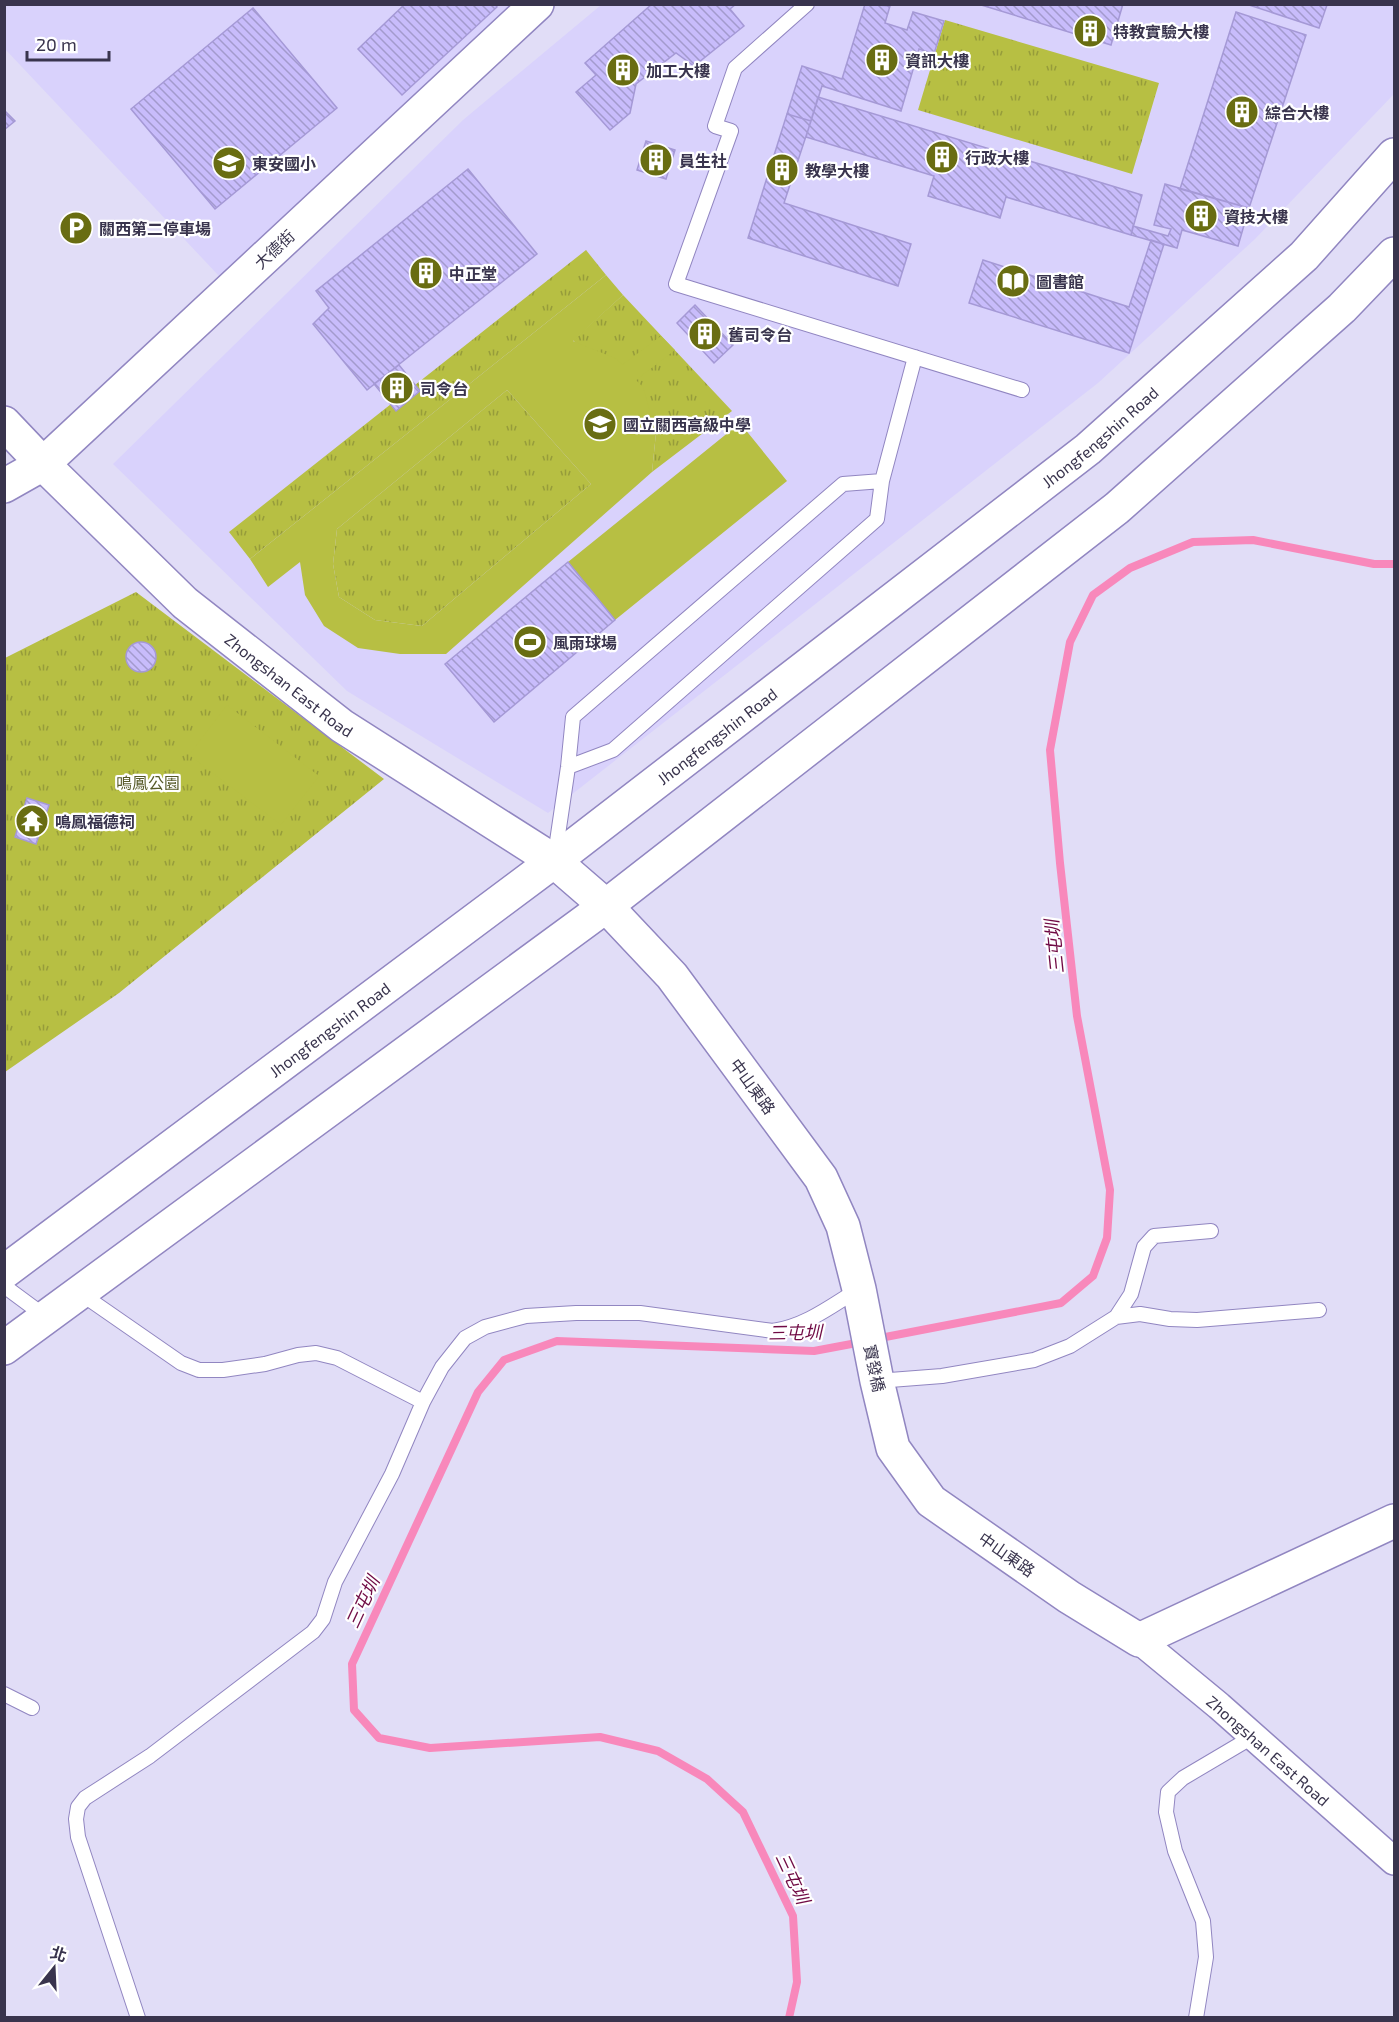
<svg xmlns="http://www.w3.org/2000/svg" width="1399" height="2022" font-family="'Exo 2','Noto Sans TC',sans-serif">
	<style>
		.built { fill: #d9d2fc }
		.grass { fill: url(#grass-tufts) }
		.pitch { fill: #b7bf43; fill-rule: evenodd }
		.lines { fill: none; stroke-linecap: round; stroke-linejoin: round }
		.stream { stroke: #f888bb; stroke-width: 8 }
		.building { fill: url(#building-back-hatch); stroke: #a599d6; stroke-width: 1.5 }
		.lane-casing { stroke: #9186c1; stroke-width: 16 }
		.street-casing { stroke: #9186c1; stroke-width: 30 }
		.secondary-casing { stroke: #9186c1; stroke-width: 36 }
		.primary-casing { stroke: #9186c1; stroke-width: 36 }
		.lane { stroke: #fff; stroke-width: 14 }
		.street { stroke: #fff; stroke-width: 27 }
		.secondary { stroke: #fff; stroke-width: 33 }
		.primary { stroke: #fff; stroke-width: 33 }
		.labels { text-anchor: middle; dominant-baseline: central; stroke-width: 4.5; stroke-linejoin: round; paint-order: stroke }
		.poi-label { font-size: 16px; font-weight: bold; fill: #39344d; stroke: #fff; text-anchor: start }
		.street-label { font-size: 16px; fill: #39344d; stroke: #fff }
		.park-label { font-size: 16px; fill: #575a29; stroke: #fff }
		.water-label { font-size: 18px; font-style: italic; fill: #700b45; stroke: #fff }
	</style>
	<defs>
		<pattern id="grass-tufts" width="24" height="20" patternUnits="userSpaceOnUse" patternTransform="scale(1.5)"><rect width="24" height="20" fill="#b7bf43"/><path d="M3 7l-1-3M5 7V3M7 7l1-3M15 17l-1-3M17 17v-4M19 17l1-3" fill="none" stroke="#969c3a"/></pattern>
		<pattern id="building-back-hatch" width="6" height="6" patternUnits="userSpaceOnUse" patternTransform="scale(1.5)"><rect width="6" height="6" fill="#c8bcfb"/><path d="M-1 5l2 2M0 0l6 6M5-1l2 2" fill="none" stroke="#a39acd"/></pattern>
	</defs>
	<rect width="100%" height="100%" fill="#e1ddf7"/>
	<path class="built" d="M5,5h516l-302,271 -214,-227z
		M601,5h793v89l-139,145 -157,144 -550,430 -201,-122 -234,-227 350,-344z"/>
	<path class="grass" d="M945,20l214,63 -27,91 -214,-64z
		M586,250l20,25 -356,284 -21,-27z
		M623,295l109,116 -80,61 4,-39 -83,-93z
		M507,390l84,94 -169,142 -47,-6 -36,-23 -6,-33 4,-35z
		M136,592l248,187 -265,214 -114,79v-414z"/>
	<path class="pitch" d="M606,275l17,20 -50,46 44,18 5,6 39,-29 14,14 -39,30 7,7 13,46 -4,39 -206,182h-46l-42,-6 -34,-22 -19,-31 -5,-33 -32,25 -18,-28zM507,390l84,94 -169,142 -47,-6 -36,-23 -6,-33 4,-35z
		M740,423l47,58 -172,139 -47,-58z
		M227,705l92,71 -38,49 -92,-70z"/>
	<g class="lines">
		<path class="stream" d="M875,1339l186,-36 32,-27 14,-38 3,-48 -33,-174 -17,-153 -10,-113 20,-108 23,-47 37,-27 63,-26 60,-2 121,24h20
			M789,2018l8,-36 -4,-66 -50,-104 -36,-33 -49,-28 -58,-14 -170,11 -51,-10 -25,-28 -2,-46 126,-272 26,-32 53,-19 257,10 48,-9"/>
	</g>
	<path class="building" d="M405,4h90l2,3 -95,88 -44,-46z
		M652,4h84l-6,5 14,17 -50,40 -18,-13 -40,31 -6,29 -20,17 -34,-38 20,-17 -11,-12z
		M865,4l25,2 -5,17 22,7 6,-18 31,9 -10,33 -15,-5 -18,62 -79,-25 -11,35 -24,-7 15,-48 40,13z
		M978,4h145l-12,41z
		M1246,4h79l2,1 -8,23z
		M253,8l84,100 -122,101 -84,-100z
		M1236,12l70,23 -57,173 -69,-19z
		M818,97l324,98 -11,40 -125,-38 -6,21 -72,-22 6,-20 -128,-39z
		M4,110l11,11 -11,9z
		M787,114l24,7 -27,82 127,41 -13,42 -150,-48z
		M646,141l29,9 -9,29 -29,-9z
		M468,169l69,85 -170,136 -54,-66 16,-16 -13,-17z
		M1165,184l84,24 -11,38 -56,-16 -5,18 -46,-13 2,-9 35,10 3,-7 -17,-4z
		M1151,240l13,4 -35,109 -160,-50 14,-43 146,47z
		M695,305l38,40 -19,18 -37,-40z
		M399,365l21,26 -24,20 -22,-27z
		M568,562l47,58 -121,102 -49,-58z
		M126 657a15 15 0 1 1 30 0a15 15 0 1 1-30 0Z
		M27,798l22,7 -13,39 -21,-7z"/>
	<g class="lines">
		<g class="lane-casing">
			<path id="lane" d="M807,4l-72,64 -20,58 16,5 -55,153 346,106
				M882,481l33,-124
				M555,855l13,-88 5,-50 270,-233 39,-3 -5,38 -264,231 -45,17
				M4,1286l42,31
				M80,1293l101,70 18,7h24l42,-6 33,-9 18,-2 21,5 86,44
				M1116,1317l15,-23 13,-47 10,-11 57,-5
				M877,1381l65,-5 92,-16 36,-14 46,-29 24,-3 30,5 27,1 122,-10
				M4,1694l28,14
				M138,2018l-60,-181 -2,-18 2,-12 7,-9 65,-42 163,-124 10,-13 12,-37 57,-108 31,-72 19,-35 23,-29 20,-11 41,-11 50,-3h64l133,18c33,-5 58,-25 86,-42
				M1196,2018l10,-61 -3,-36 -28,-70 -9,-39 2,-20 15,-14 71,-42"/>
		</g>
		<g class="street-casing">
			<g id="street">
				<path id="s1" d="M1139,1640l80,66 175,155"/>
			</g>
		</g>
		<g class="secondary-casing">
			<g id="secondary">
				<path id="s2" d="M4,423l39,41 142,139 157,123 212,135 52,45 66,70 149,202 22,48 16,63 18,92 16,67 38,53 138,96 70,43 255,-119"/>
				<path d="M4,486l39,-22 494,-460"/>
			</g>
		</g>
		<g class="primary-casing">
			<g id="primary">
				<path id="s3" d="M4,1272l550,-411 534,-412 216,-193 90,-101"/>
				<path d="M4,1348l602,-442 511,-398 225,-200 52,-54"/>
			</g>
		</g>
		<use href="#lane" class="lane"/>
		<use href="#street" class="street"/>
		<use href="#secondary" class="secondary"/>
		<use href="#primary" class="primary"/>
	</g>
	<defs>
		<g id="building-disc" transform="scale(1.725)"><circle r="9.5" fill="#696d12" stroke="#fff"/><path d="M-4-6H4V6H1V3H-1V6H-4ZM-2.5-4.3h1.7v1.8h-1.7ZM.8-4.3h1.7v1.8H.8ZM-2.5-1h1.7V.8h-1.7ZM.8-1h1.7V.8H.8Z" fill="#fff"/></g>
		<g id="school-disc" transform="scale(1.725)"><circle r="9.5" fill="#696d12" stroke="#fff"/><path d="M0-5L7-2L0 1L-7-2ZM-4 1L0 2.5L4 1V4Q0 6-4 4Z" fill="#fff"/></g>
		<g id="parking-disc" transform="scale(1.725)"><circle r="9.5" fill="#696d12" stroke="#fff"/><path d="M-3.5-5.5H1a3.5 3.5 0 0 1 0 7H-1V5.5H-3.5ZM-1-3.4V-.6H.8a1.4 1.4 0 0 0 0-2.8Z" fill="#fff"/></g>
		<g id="library-disc" transform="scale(1.725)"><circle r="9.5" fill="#696d12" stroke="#fff"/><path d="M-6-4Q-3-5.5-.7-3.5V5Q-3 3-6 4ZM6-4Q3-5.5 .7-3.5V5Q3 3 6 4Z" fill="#fff"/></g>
		<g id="stadium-disc" transform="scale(1.725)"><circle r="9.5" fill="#696d12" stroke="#fff"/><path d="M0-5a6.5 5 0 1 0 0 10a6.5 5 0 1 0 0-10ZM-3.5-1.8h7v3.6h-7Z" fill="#fff"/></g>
		<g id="temple-disc" transform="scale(1.725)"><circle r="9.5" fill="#696d12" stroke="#fff"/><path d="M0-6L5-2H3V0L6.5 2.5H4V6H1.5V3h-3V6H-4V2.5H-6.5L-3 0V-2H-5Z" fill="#fff"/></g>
	</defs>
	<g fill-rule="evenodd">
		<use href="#building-disc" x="1090" y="31"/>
		<use href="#building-disc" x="882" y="60"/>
		<use href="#building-disc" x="623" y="70"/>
		<use href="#building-disc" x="1242" y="112"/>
		<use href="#building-disc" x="942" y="157"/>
		<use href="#building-disc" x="656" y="160"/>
		<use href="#school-disc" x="229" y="163"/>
		<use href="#building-disc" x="782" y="170"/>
		<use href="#building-disc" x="1201" y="216"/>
		<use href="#parking-disc" x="76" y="228"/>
		<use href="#building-disc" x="426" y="273"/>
		<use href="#library-disc" x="1013" y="281"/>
		<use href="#building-disc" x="705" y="334"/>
		<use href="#building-disc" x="397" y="388"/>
		<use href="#school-disc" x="600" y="424"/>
		<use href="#stadium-disc" x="530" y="642"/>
		<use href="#temple-disc" x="32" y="821"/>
	</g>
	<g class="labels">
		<g class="poi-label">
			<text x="1113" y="31">特教實驗大樓</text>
			<text x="905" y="60">資訊大樓</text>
			<text x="646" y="70">加工大樓</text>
			<text x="1265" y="112">綜合大樓</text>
			<text x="965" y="157">行政大樓</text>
			<text x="679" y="160">員生社</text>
			<text x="252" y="163">東安國小</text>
			<text x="805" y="170">教學大樓</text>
			<text x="1224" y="216">資技大樓</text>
			<text x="99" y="228">關西第二停車場</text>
			<text x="449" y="273">中正堂</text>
			<text x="1036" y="281">圖書館</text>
			<text x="728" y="334">舊司令台</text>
			<text x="420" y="388">司令台</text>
			<text x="623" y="424">國立關西高級中學</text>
			<text x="553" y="642">風雨球場</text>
			<text x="55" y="821">鳴鳳福德祠</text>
		</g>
		<g class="street-label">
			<text transform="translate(274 249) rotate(-43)">大德街</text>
			<text stroke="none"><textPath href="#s3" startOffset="1378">Jhongfengshin Road</textPath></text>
			<text stroke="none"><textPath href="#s2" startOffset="388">Zhongshan East Road</textPath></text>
			<text stroke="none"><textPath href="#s3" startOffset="892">Jhongfengshin Road</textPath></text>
			<text stroke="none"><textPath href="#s3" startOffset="406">Jhongfengshin Road</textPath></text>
			<text transform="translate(753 1086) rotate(54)">中山東路</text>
			<text transform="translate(875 1368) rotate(78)">寶發橋</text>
			<text transform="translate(1007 1554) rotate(35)">中山東路</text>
			<text stroke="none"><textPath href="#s1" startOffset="170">Zhongshan East Road</textPath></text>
		</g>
		<g class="park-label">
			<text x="148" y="782">鳴鳳公園</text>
		</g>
		<g class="water-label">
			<text transform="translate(1054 947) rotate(-96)">三屯圳</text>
			<text transform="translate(795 1332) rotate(-1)">三屯圳</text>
			<text transform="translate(362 1602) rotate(-65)">三屯圳</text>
			<text transform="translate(793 1878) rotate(65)">三屯圳</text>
		</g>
	</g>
	<rect width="1399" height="2022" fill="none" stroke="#39344d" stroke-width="12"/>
	<g transform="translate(54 1968) rotate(18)" stroke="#ffffff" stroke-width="4.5" paint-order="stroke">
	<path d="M0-4.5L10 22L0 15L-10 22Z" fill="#39344d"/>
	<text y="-9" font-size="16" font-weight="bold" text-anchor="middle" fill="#39344d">北</text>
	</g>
	<path d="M27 51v9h82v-9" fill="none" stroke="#39344d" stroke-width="3"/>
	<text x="36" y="51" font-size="18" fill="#39344d" stroke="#ffffff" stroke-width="4.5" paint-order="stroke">20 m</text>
</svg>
